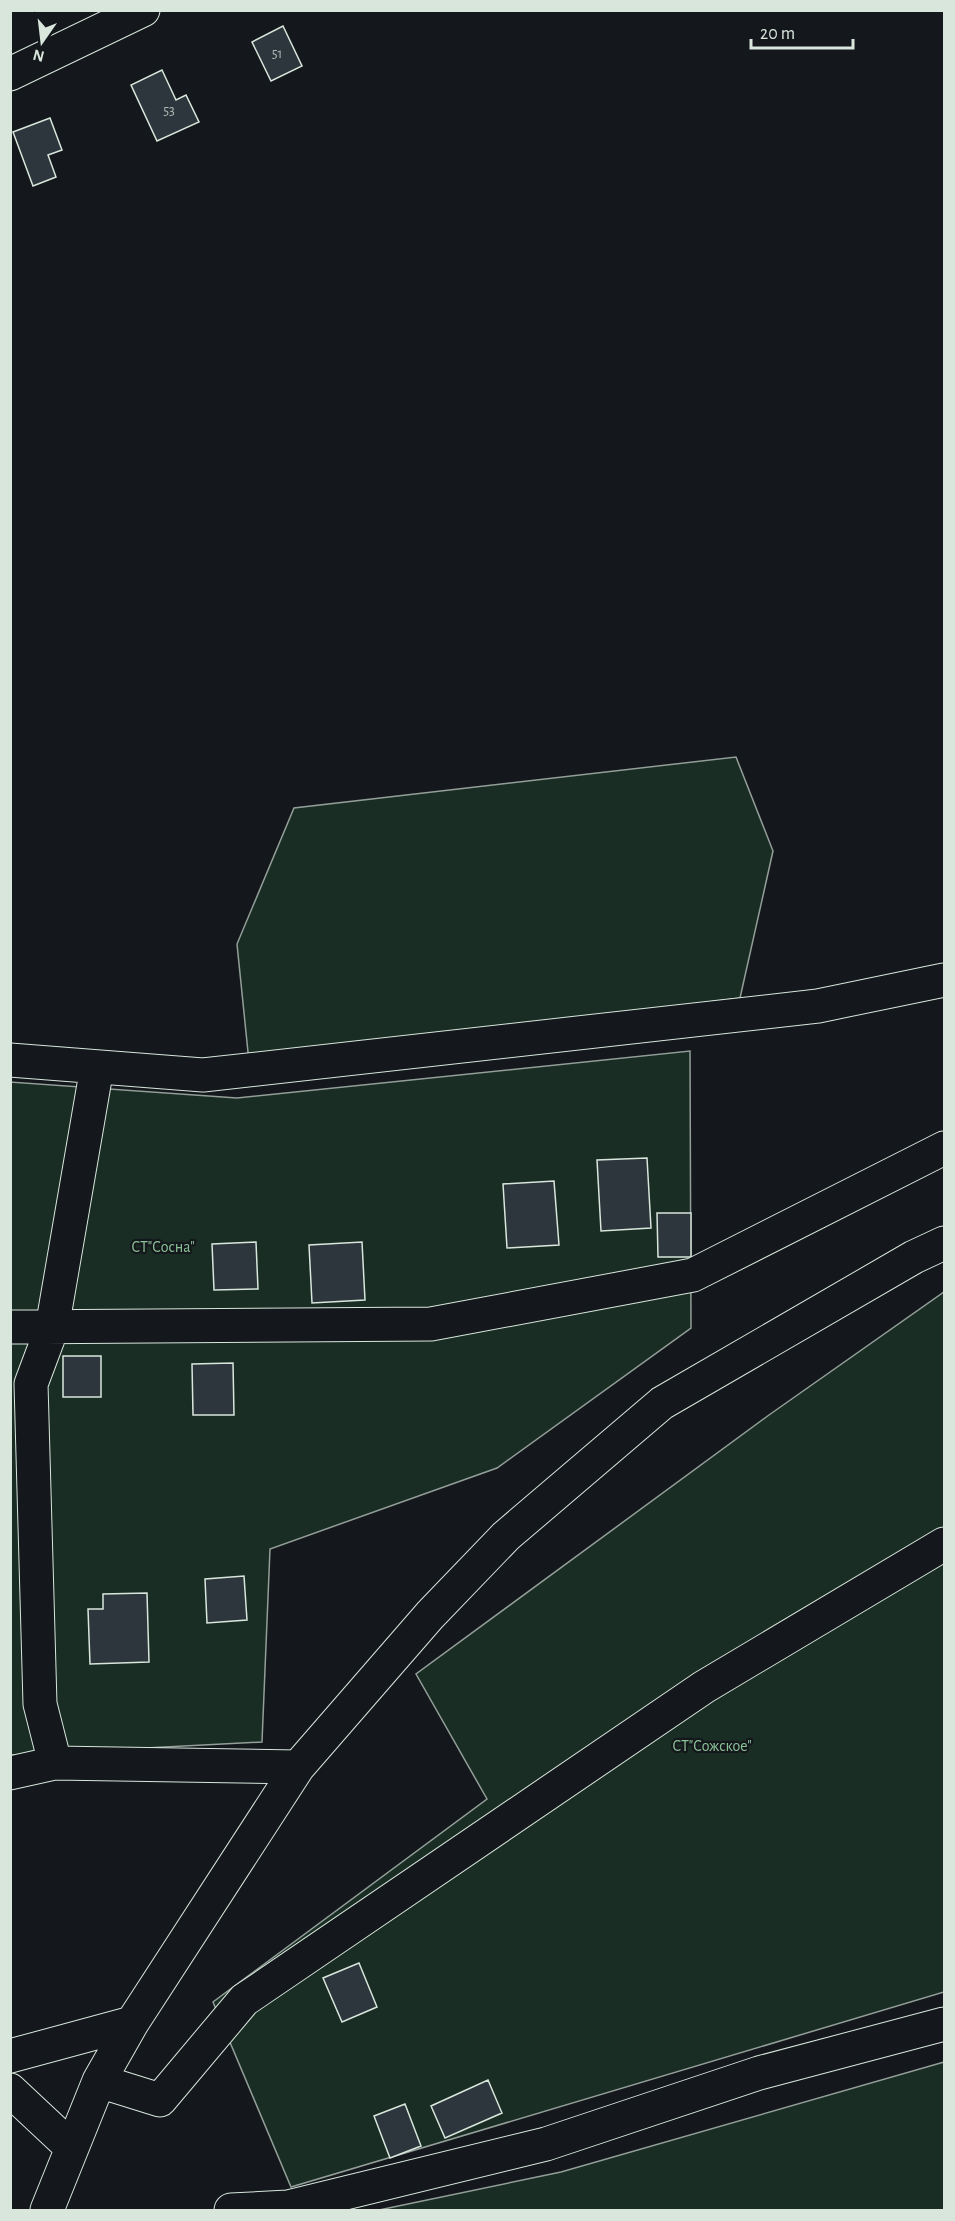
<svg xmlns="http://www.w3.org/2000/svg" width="955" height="2221" font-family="'Alegreya Sans',sans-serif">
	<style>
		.green { fill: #1a2d24; stroke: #939e99; stroke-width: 1.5 }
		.building { fill: #2c363c; stroke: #d8e6dc; stroke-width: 1.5 }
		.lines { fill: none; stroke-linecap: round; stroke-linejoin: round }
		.minor-casing { stroke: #d8e6dc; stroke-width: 35 }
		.minor { stroke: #14181c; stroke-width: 33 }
		.labels { text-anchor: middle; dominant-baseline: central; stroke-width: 4.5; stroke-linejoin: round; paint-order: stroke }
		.number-label { font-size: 14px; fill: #adbab4 }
		.park-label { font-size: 16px; fill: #8ac095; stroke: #14181c }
	</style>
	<rect width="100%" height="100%" fill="#14181c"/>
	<path class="green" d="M736,757l37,94 -33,147 -491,64 -12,-118 57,-136z
		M690,1051l1,277 -194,140 -227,81 -8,193 -251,13 -1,-673 227,16z
		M944,1292v700l-653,195 -78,-185 274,-203 -71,-125 353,-259z
		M944,2062v148h-565l182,-38z"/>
	<path class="building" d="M283,26l19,40 -31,15 -19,-39z
		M162,70l14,30 10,-5 13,27 -42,19 -26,-56z
		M50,118l12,32 -14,5 8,22 -23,9 -20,-54z
		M647,1158l4,70 -50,3 -4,-71z
		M554,1181l5,64 -52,3 -4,-64z
		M657,1213h34v44h-33z
		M256,1242l2,47 -44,1 -2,-46z
		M362,1242l3,58 -53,3 -3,-58z
		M63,1356h38v41h-38z
		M233,1363l1,52h-41l-1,-51z
		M244,1576l3,44 -40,3 -2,-44z
		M147,1593l2,69 -59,2 -2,-55h15v-15z
		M359,1963l18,44 -35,15 -19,-44z
		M488,2080l14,33 -57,25 -14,-32z
		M405,2104l16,42 -31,12 -16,-42z"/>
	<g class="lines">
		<g class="minor-casing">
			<path id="minor" d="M10,74l133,-64
				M10,1060l193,15 615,-69 126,-26
				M10,1327l421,-3 262,-49 251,-127
				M55,1763l-15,-59 -9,-320 21,-56 45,-261
				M10,1773l45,-10 243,4
				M10,2056l122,-33
				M99,2081l61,19 84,-100 460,-313 240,-143
				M10,2090l62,58
				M47,2210l52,-129 33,-58 166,-256 132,-152 76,-79 156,-133 252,-146 30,-14
				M231,2210l57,-3 258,-63 213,-71 185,-49"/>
		</g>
		<use href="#minor" class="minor"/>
	</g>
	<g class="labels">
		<g class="number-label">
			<text x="277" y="54">51</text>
			<text x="169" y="111">53</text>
		</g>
		<g class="park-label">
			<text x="163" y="1247">СТ"Сосна"</text>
			<text x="712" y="1746">СТ"Сожское"</text>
		</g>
	</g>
	<rect width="955" height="2221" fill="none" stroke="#d8e6dc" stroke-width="24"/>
	<g transform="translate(42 42) rotate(194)" stroke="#14181c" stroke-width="4.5" paint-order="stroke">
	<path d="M0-4.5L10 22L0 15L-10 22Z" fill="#d8e6dc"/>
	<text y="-9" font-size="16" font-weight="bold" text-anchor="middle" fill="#d8e6dc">N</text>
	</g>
	<path d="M751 39v9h102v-9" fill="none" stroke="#d8e6dc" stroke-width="3"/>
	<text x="760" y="39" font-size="18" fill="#d8e6dc" stroke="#14181c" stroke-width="4.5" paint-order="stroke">20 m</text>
</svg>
